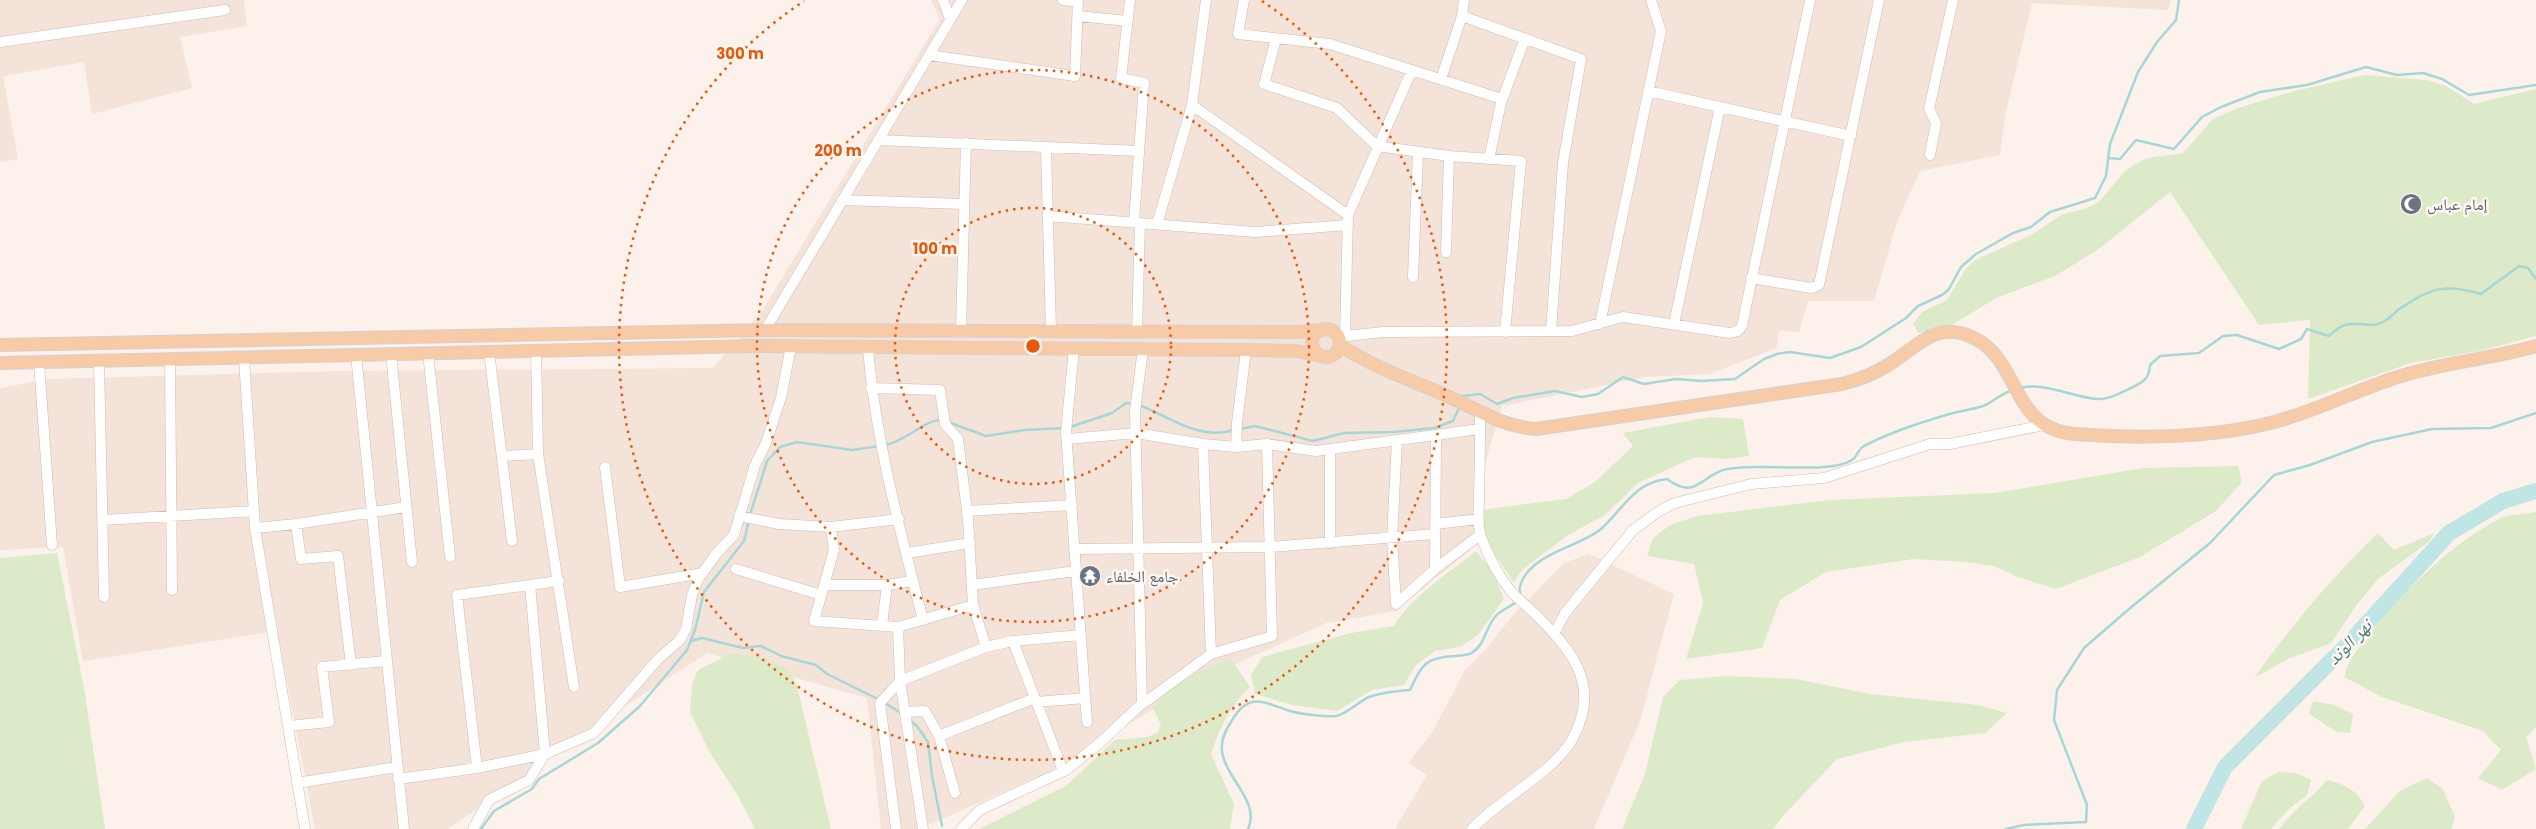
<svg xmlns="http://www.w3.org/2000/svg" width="2536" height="829" font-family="Poppins,'Noto Naskh Arabic',sans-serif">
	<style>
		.residential { fill: #f3e3d9 }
		.green { fill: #dceac9 }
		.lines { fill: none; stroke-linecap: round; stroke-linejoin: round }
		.stream { stroke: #a6d7d6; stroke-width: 2.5 }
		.river { stroke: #bfe5e4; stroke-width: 16 }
		.minor-casing { stroke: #d0bbb2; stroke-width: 11 }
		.major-casing { stroke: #d9cfcd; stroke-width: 14 }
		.minor { stroke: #fff; stroke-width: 10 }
		.major { stroke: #f7cba7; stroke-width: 12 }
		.ring { fill: none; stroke: #e8590c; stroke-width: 2.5; stroke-dasharray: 2.5 5 }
		.labels { text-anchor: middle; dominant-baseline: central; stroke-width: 5; stroke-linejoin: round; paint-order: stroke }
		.worship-label { font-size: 16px; fill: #5b616d; stroke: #fef7f1; text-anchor: start }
		.water-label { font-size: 18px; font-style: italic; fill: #427a7a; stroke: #fef7f1 }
		.centre { fill: #e8590c; stroke: #fef7f1; stroke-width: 2.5 }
		.ring-label { font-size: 15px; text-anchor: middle; font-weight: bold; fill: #e8590c; stroke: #fef7f1; stroke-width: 5; stroke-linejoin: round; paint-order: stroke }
	</style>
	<rect width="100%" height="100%" fill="#fcf2eb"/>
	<path class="residential" d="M0,0h244l3,26 -67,11 12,51 -100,26 -8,-52 -81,14 15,83 -18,3z
		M931,0h1240l-3,10 -136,-7 -27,113 -5,39 -80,16 -23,51 -23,79h-66l-9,31 -20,-1 -2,17 -68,26 -64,3 -143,29 -20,67 3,60 -14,16 -75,62 -70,12 -127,58 -147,90 -133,58h-38l-14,-131 -160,-45 -94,61 -165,115h-133l-38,-198 -194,30 -20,-114 -63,3v-162l49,-9 288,-8 376,-3 47,-54 180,-295z
		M1589,554l85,40 -34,127 -46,108h-199l32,-54 -19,-12 24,-30 33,-63 23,-23 25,-32 51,-52z"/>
	<path class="green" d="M2364,75l62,5 20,6 28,18 62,-15v247l-57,15 -68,12 -103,36 2,-79 -51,5 -89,-133 -70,56 -43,27 -61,23 -44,27 -34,8 -5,-9 9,-12 25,-12 18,-30 10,-10 56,-25 32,-21 21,-5 15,-7 25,-30 11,-8 13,-6 35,-5 30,-34 25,-11 57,-17z
		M1710,417l33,2 6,37 -23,3 -31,-2 -57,26 -33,32 -37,20 -45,34 -9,13c-18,-25 -30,-41 -34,-72l86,-11 29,-17 38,-36 -10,-13z
		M2238,466l4,16 -26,29 -76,46 -84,32 -38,-12 -24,-11 -28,-4 -53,-3 -87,13 -46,28 -18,48 -76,11 17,-56 -9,-39 -47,-8 6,-18 17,-13 27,-9 133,-16 165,-7 148,-25z
		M2536,512v215l-10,10 10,32 -34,21 -24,-12 23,-28 -18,-19 -101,-34 -38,-20c5,-20 17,-32 30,-48 36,-43 74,-83 125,-110 10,-5 26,-5 37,-7z
		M2378,533l16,17 40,-17 -5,9 -50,36 -23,28 -25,37 -43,16 -34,19c37,-52 78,-101 124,-145z
		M1476,551l18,22 10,26 -26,36 -18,12 -25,4 -19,14 -12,20 -32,5 -35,21 -45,-6 -37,-11 -4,-19 11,-18 89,-24 43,-7c17,-29 56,-54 82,-75z
		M57,553l27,135 21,141h-105v-271z
		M731,654l28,2 31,15 7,15 34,143h-76l-17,-33 -29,-45 -19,-39 2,-28 6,-14z
		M1231,659l19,28c-20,18 -30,41 -39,67l23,50 -4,25h-251l88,-44 48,-45 33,-3 10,-5 3,-7 -9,-18c18,-23 52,-39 79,-48z
		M1727,676l69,3 74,15 108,11 29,8 -22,20 -81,9 -67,17 -56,59 -8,11h-151l23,-55 18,-77 17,-17z
		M2313,701l21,4 19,9 -3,19 -13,-1 -28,-18z
		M2279,772l17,1 15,7 -4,15 -18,14 -18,20h-30l21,-48z
		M2427,778l16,11 12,28 -4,12h-86l35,-38z
		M2327,780c17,4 30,10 38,26l-17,23h-69c14,-19 33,-31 48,-49z"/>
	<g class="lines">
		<path class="stream" d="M2108,158l12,1 16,-19 38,9 28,-32 19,-10 39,-15 47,-7 59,-18 31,8 26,-2 19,6 27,16 67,-10
			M2020,388c25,-6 52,9 77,11 12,1 25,-7 36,-12 12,-6 16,-9 17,-22l10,-9 39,-3 24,-17 14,-1 42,14 22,-10 6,-10 22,7c24,-24 35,-4 54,-14 6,-3 10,-8 15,-12 33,-22 45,-27 83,-16l38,-28 9,2 8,11
			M1463,399l1,-3 16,-2 17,10 16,-6 42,-7 27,6 16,-3 25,-17 21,7 32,-5 25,2 34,-2 29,-20 13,-5 13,-2 40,6 31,-11 45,-29 12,-12 24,-11 7,-6 12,-22 15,-13 37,-21 18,-6 19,-15 45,-14 11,-22 4,-32 28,-72 19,-30 19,-22 3,-20
			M1139,405c32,12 60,36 95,25
			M948,422l38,14 39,-6 39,-2
			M1070,427l42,-14 14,-10 7,1
			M1240,429l15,-3 58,15 31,-8 50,-1 40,-4 19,-7 7,-15
			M885,445c20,-3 38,-24 55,-25
			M750,515l17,-54 13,-14 17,-5 55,8 28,-4
			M1520,597c1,-4 -1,-7 0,-11 10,-33 58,-38 81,-57 22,-20 34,-47 66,-50 30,22 33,-4 60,-10 31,-7 101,6 125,-9 5,-3 6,-11 12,-14 24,-13 55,-23 82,-31 12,-4 25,-5 37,-9 11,-4 18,-13 30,-16
			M691,641l11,-3 41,10 18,-2 20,10 35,9 11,9 53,26
			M885,703l16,10
			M909,720l8,6 11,16 4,34 10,50
			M481,829l13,-18 38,-22 7,-10 59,-36 42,-37 47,-56 8,-20 9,-38 40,-51 5,-21
			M1248,829c14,-29 -29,-55 -26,-84 0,-10 7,-20 12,-28 17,-26 33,-13 56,-6 9,3 36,6 46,5 11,-2 22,-14 33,-19 13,-5 27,-6 41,-7 11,-25 16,-33 45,-34 6,-1 13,0 18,-4 12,-8 13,-25 22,-35 6,-8 15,-9 22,-16
			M2006,829l18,-4 62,-3 1,-17 -33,-85 3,-30 27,-42 45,-39 81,-66 64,-68 36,-10 62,-23 60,-13 59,-1 45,-15"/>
		<path class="river" d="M2194,829l31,-62 126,-126 98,-108 54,-32 33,-10"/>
		<g class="minor-casing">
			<path id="minor" d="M943,0l7,19
				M1063,0l15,2
				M1130,0l-9,78 23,5 -10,139
				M1244,0l-6,34 92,10 172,55
				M1078,16l49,5
				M1462,16l119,43 -18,104 -12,168
				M1276,39l-12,45 73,24 40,38 72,10 72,5 -16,171
				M0,42l225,-32
				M929,55l146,21 3,-76
				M1441,79l21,-63 2,-16
				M1648,91l203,45
				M1192,105l156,110
				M878,140l261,11
				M1046,148l5,183
				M1930,155l6,-32 -7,-14 24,-109
				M1489,159l12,-56 24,-65
				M842,200l122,4
				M1048,216l207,16 93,-7
				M1157,224l35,-119 14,-105
				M1446,252l3,-96
				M1413,277l5,-125
				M1751,278l60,10 8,-3 60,-285
				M1600,324l61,-293 -10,-31
				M1674,324l46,-217
				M765,330l197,-330
				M961,330l5,-187
				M1137,332l3,-109
				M1345,336l3,-121 64,-145
				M1338,337l45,-5 189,-1 51,-14 107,16 8,-2 4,-5 68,-326
				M868,347c7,92 32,183 55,273
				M1074,348l-8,84 21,290
				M536,350l2,104 36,233
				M489,351l23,190
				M428,353l22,204
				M391,354l21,208
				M356,355l48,474
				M244,358l11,170 50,301
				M170,360l2,230
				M99,361l5,236
				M39,362l13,183
				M871,388l69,2 5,34 13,15 10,80 5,86 13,42
				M1067,439l69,-6 67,11 33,3 31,-3 49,7 164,-22
				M1236,447l1,-24 9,-73
				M1330,449v94
				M503,456l35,-2
				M605,467l15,120 83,-14
				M967,511l105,-6
				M739,516l40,8 52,3 68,-8
				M103,520l151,-9
				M296,524l5,35 37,-3 13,109
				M1435,524l44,-5
				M831,527l3,23 -20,71 84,6 75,-22
				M255,528l41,-4 110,-17
				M1074,549l196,-2 165,-13
				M907,553l63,-10
				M736,569l85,26
				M1435,569l1,-134
				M825,585h62l26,-4
				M972,585l104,-14
				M1396,604l-4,-65 5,-99
				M1396,604l39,-35 45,-34
				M882,625l5,-40
				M1554,634l11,-21 68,-83 26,-19 16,-8 76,-19 73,-6 106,-34h20l94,-19
				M1013,641l50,130
				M1211,654l61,-18 -5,-192
				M1036,702l49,-4
				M1142,704l-7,-293 8,-62
				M905,712l20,-1 14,25 16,57
				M288,726l41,-4 -7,-55 64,-6
				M939,736l96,-38
				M477,768l-20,-173 102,-14
				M398,779l79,-11 68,-14 -15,-169
				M297,783l100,-16
				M473,829l16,-29 40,-20 16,-26 49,-21 64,-74 21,-18 7,-12 6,-34 6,-16 19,-26 17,-18 21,-70 11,-22 15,-45 10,-52
				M896,829l-16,-126 20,-22 -2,-54
				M923,829l-23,-148 86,-34 27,-6 67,-6
				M961,829l19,-19 86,-40 35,-28 36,-34 74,-54 -8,-210
				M1472,829c27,-30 83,-57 101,-91 29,-54 -2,-89 -41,-127 -7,-7 -16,-13 -22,-21 -12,-15 -22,-35 -29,-53 -4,-12 -2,-28 -2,-41 1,-28 1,-56 1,-84"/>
		</g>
		<g class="major-casing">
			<path id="major" d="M1312 343a14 14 0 1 1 28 0a14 14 0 1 1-28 0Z
				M0,345l765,-15 531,2 27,-2
				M1340,345c32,22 71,35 107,51 30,13 55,31 89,33l306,-45c16,-4 32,-10 46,-19 29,-17 47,-46 86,-27 47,23 36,91 101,96 63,5 138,4 199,-12 43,-11 84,-33 127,-46 44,-14 91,-17 135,-30
				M0,363l753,-17 493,4 50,1 24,5"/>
		</g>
		<use href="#minor" class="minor"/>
		<use href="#major" class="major"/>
	</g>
	<g class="ring">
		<circle cx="1033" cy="346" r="138"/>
		<circle cx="1033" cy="346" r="276"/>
		<path d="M1262 1A414 414 0 1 1 804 1"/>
	</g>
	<defs>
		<g id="mosque-disc" transform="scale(1.125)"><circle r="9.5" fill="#6b7280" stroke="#fef7f1"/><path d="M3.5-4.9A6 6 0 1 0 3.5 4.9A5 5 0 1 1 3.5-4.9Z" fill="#fff"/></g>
		<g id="temple-disc" transform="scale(1.125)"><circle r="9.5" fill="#6b7280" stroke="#fef7f1"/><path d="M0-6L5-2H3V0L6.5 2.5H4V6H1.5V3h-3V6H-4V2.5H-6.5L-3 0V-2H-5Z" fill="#fff"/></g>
	</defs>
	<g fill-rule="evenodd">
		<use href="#mosque-disc" x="2411" y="204"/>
		<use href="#temple-disc" x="1090" y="576"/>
	</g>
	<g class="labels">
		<g class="worship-label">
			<text x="2427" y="204">إمام عباس</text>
			<text x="1106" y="576">جامع الخلفاء</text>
		</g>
		<g class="water-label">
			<text transform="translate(2349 642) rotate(-46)">نهر الوند</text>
		</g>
	</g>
	<circle cx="1033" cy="346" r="8" class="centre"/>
	<g class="ring-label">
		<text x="740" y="59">300 m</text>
		<text x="838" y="156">200 m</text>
		<text x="935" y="254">100 m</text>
	</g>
</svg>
